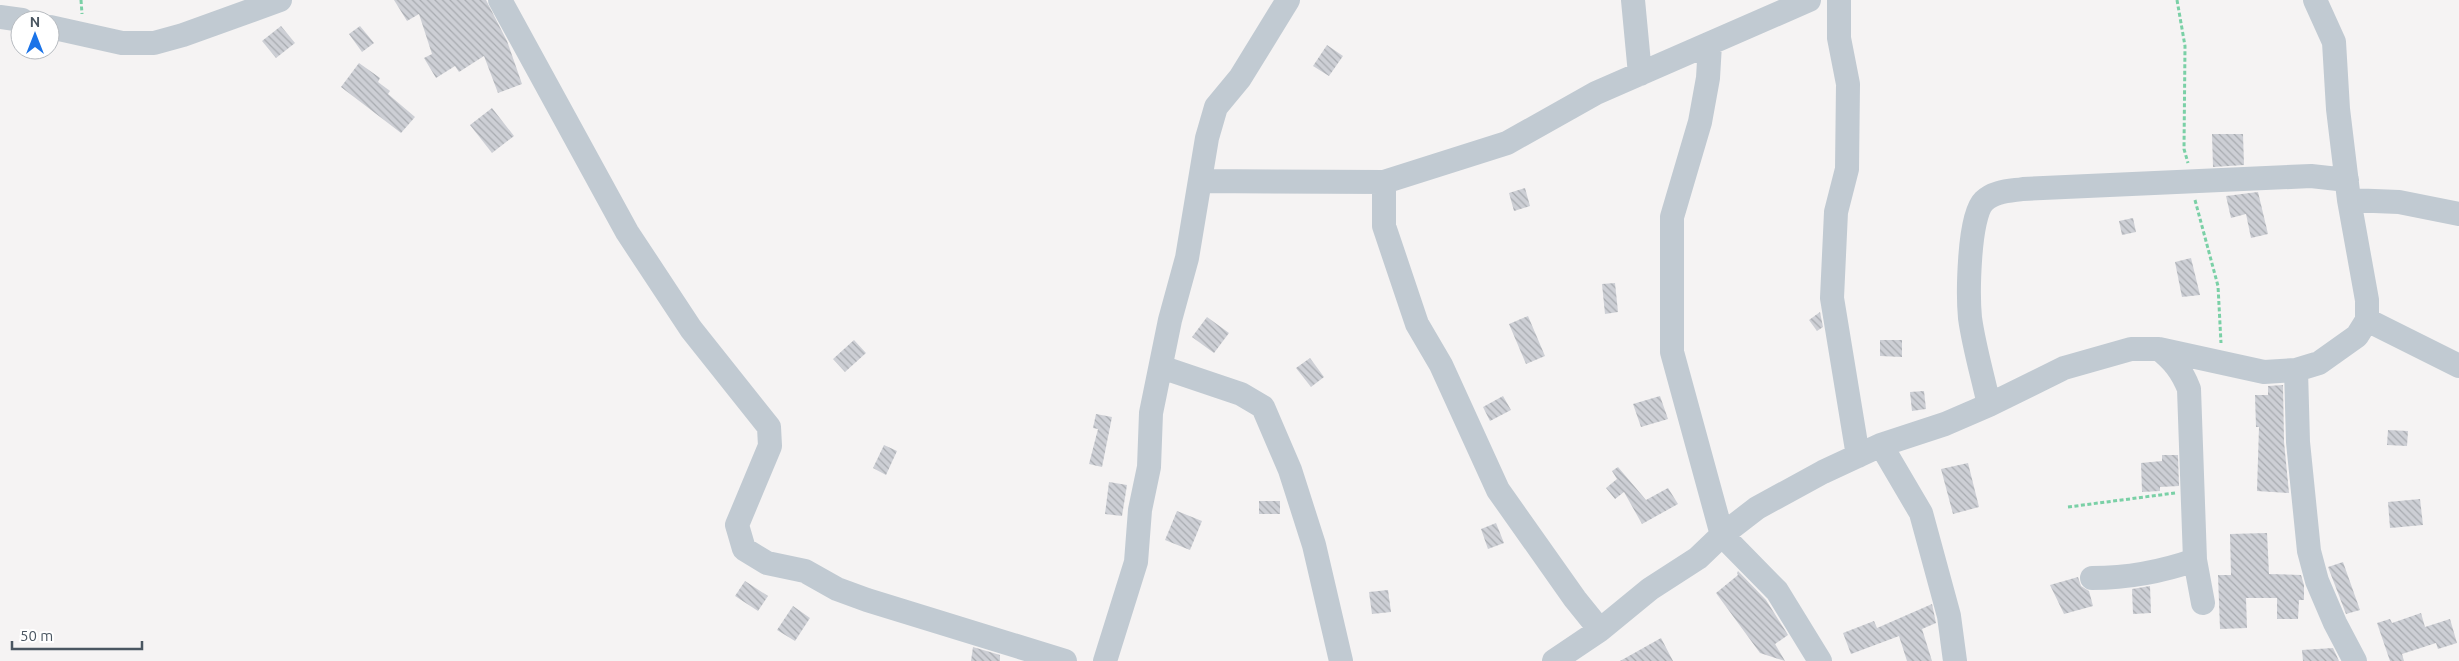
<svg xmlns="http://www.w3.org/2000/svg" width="2459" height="661" font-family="Ubuntu,sans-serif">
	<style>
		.building { fill: url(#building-back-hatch) }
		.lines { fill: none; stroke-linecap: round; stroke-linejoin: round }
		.path { stroke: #7ad0a6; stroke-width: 3; stroke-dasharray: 4 2.5; stroke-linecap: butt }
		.minor { stroke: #c1cad2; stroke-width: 24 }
	</style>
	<defs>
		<pattern id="building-back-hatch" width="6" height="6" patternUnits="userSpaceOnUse" patternTransform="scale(1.25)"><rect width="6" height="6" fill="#cdcfd5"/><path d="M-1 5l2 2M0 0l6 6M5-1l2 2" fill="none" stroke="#a8abb0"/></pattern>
	</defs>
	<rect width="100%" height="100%" fill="#f5f3f3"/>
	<path class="building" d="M394,0h92l21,41 15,43 -24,9 -14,-37 -25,16 -4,-6 -19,12 -12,-20 8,-4 -13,-40 -12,7z
		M281,26l14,17 -19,15 -14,-17z
		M360,26l14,17 -12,9 -13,-18z
		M1327,45l16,11 -14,20 -16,-10z
		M359,63l21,15 -2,4 12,9 -2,3 27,23 -14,16 -60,-46z
		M492,108l22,28 -22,17 -22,-28z
		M2212,134h31l1,31 -31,2z
		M1525,188l5,18 -16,5 -5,-18z
		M2258,192l10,42 -17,4 -5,-24 -15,4 -5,-22z
		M2133,218l3,14 -14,3 -3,-14z
		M2191,258l9,37 -18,2 -7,-35z
		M1615,283l3,29 -13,2 -3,-30z
		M1820,312l3,15 -6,4 -8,-11z
		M1528,316l17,40 -19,8 -17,-40z
		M1207,317l22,16 -15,20 -22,-16z
		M854,340l12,13 -21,19 -12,-13z
		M1880,340h22v17l-22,-1z
		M1310,358l14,19 -13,10 -15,-19z
		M2283,385l1,57 5,51 -32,-2 2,-64h-3l-1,-32h13v-9z
		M1924,391l2,18 -14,2 -2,-19z
		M1503,396l8,14 -21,11 -7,-14z
		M1660,396l8,23 -27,8 -8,-23z
		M1096,414l16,3 -10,50 -13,-3 9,-35 -5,-1z
		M2388,430l20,1 -1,15 -20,-1z
		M884,445l13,6 -11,24 -13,-7z
		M2162,455h16l1,31 -19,1v4l-18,1 -1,-29 21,-2z
		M1968,463l11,44 -26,7 -12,-45z
		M1618,467l28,33 22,-12 10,16 -36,20 -18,-32 -9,7 -9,-11 11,-9 -5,-8z
		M1109,482l18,3 -5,31 -17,-2z
		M2420,499l3,26 -33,3 -2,-26z
		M1259,501h21v13h-21z
		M1177,511l25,10 -12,29 -25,-10z
		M1496,523l8,20 -16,6 -7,-20z
		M2267,533l2,41 32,1 3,10v15h-5l-1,19h-21v-21h-31l1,30 -27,1 -2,-54h13l-1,-41z
		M2343,562l17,48 -14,4 -18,-47z
		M1738,571l28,29 22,35 -13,9 10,17 -25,-8 -44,-60 22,-18 -1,-2z
		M2078,577l3,9 8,5 4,15 -29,8 -14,-29z
		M745,581l23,15 -10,15 -23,-15z
		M2150,586l1,27 -18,1 -1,-25z
		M1388,590l3,22 -19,2 -3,-22z
		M1932,604l4,19 -14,6 10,32h-25l-8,-25 -48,18 -8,-21 31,-12 3,7z
		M793,606l17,12 -15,23 -18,-11z
		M2421,613l4,14 25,-8 7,24 -19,6 -2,-6 -34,11 2,7h-14l-13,-38 13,-4 2,4z
		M1661,638l12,23h-53z
		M973,647l27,8v6h-29z
		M2333,648l6,13h-36l-1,-11z"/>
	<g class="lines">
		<path class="path" d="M81,0l1,14
			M2177,0l8,46 -1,103 4,14
			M2195,200l23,86 3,57
			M2068,507l107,-14"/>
		<path class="minor" d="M500,0l127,232 64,97 78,98 1,19 -33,79 7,24 23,14 38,8 32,18 30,11 198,61
			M1633,0l7,74
			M1839,0v38l9,46 -1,85 -11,43 -4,86 26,158
			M0,17l22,3
			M50,27l72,16h32l29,-8 97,-35
			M1710,44l-2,34 -8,44 -28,95v135l50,183 55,56 43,70
			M1200,181l184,1 123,-39 89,-50 213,-93
			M1384,182v44l33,98 24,41 57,125 77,109 25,31
			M2349,200l50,2 60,12
			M2367,320l92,46
			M1161,367l80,27 22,13 27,63 24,75 27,116
			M2296,370l2,72 11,109 8,30 18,42 20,38
			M1989,405c-6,-28 -15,-58 -19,-87 -2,-21 -2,-102 14,-117 10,-10 26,-10 39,-12l288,-13 36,4
			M1881,445l40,68 28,103 6,45
			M2195,560l8,43
			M2092,578c35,0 69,-6 103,-18l-6,-171c-7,-18 -16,-29 -30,-40
			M1105,661l31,-99 4,-52 9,-43 2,-54 19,-93 17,-62 20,-120 9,-31 24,-29 48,-78
			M1554,661l46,-31 50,-41 48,-31 24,-23 35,-27 66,-36 58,-27 64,-21 44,-19 75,-37 67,-19h28l105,23 32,-2 23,-7 38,-27 10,-16v-20l-18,-100 -11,-91 -4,-67 -19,-42"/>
	</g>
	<g transform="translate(35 35)"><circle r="24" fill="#ffffff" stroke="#b7bbc0"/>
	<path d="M0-4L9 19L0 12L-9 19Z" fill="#1a73e8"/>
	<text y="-8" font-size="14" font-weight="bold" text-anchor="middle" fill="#4a5661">N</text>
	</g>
	<path d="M12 641v8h130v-8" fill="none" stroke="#4a5661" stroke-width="2.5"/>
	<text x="20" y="641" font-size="15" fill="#4a5661" stroke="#ffffff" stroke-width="4" paint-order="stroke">50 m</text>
</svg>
